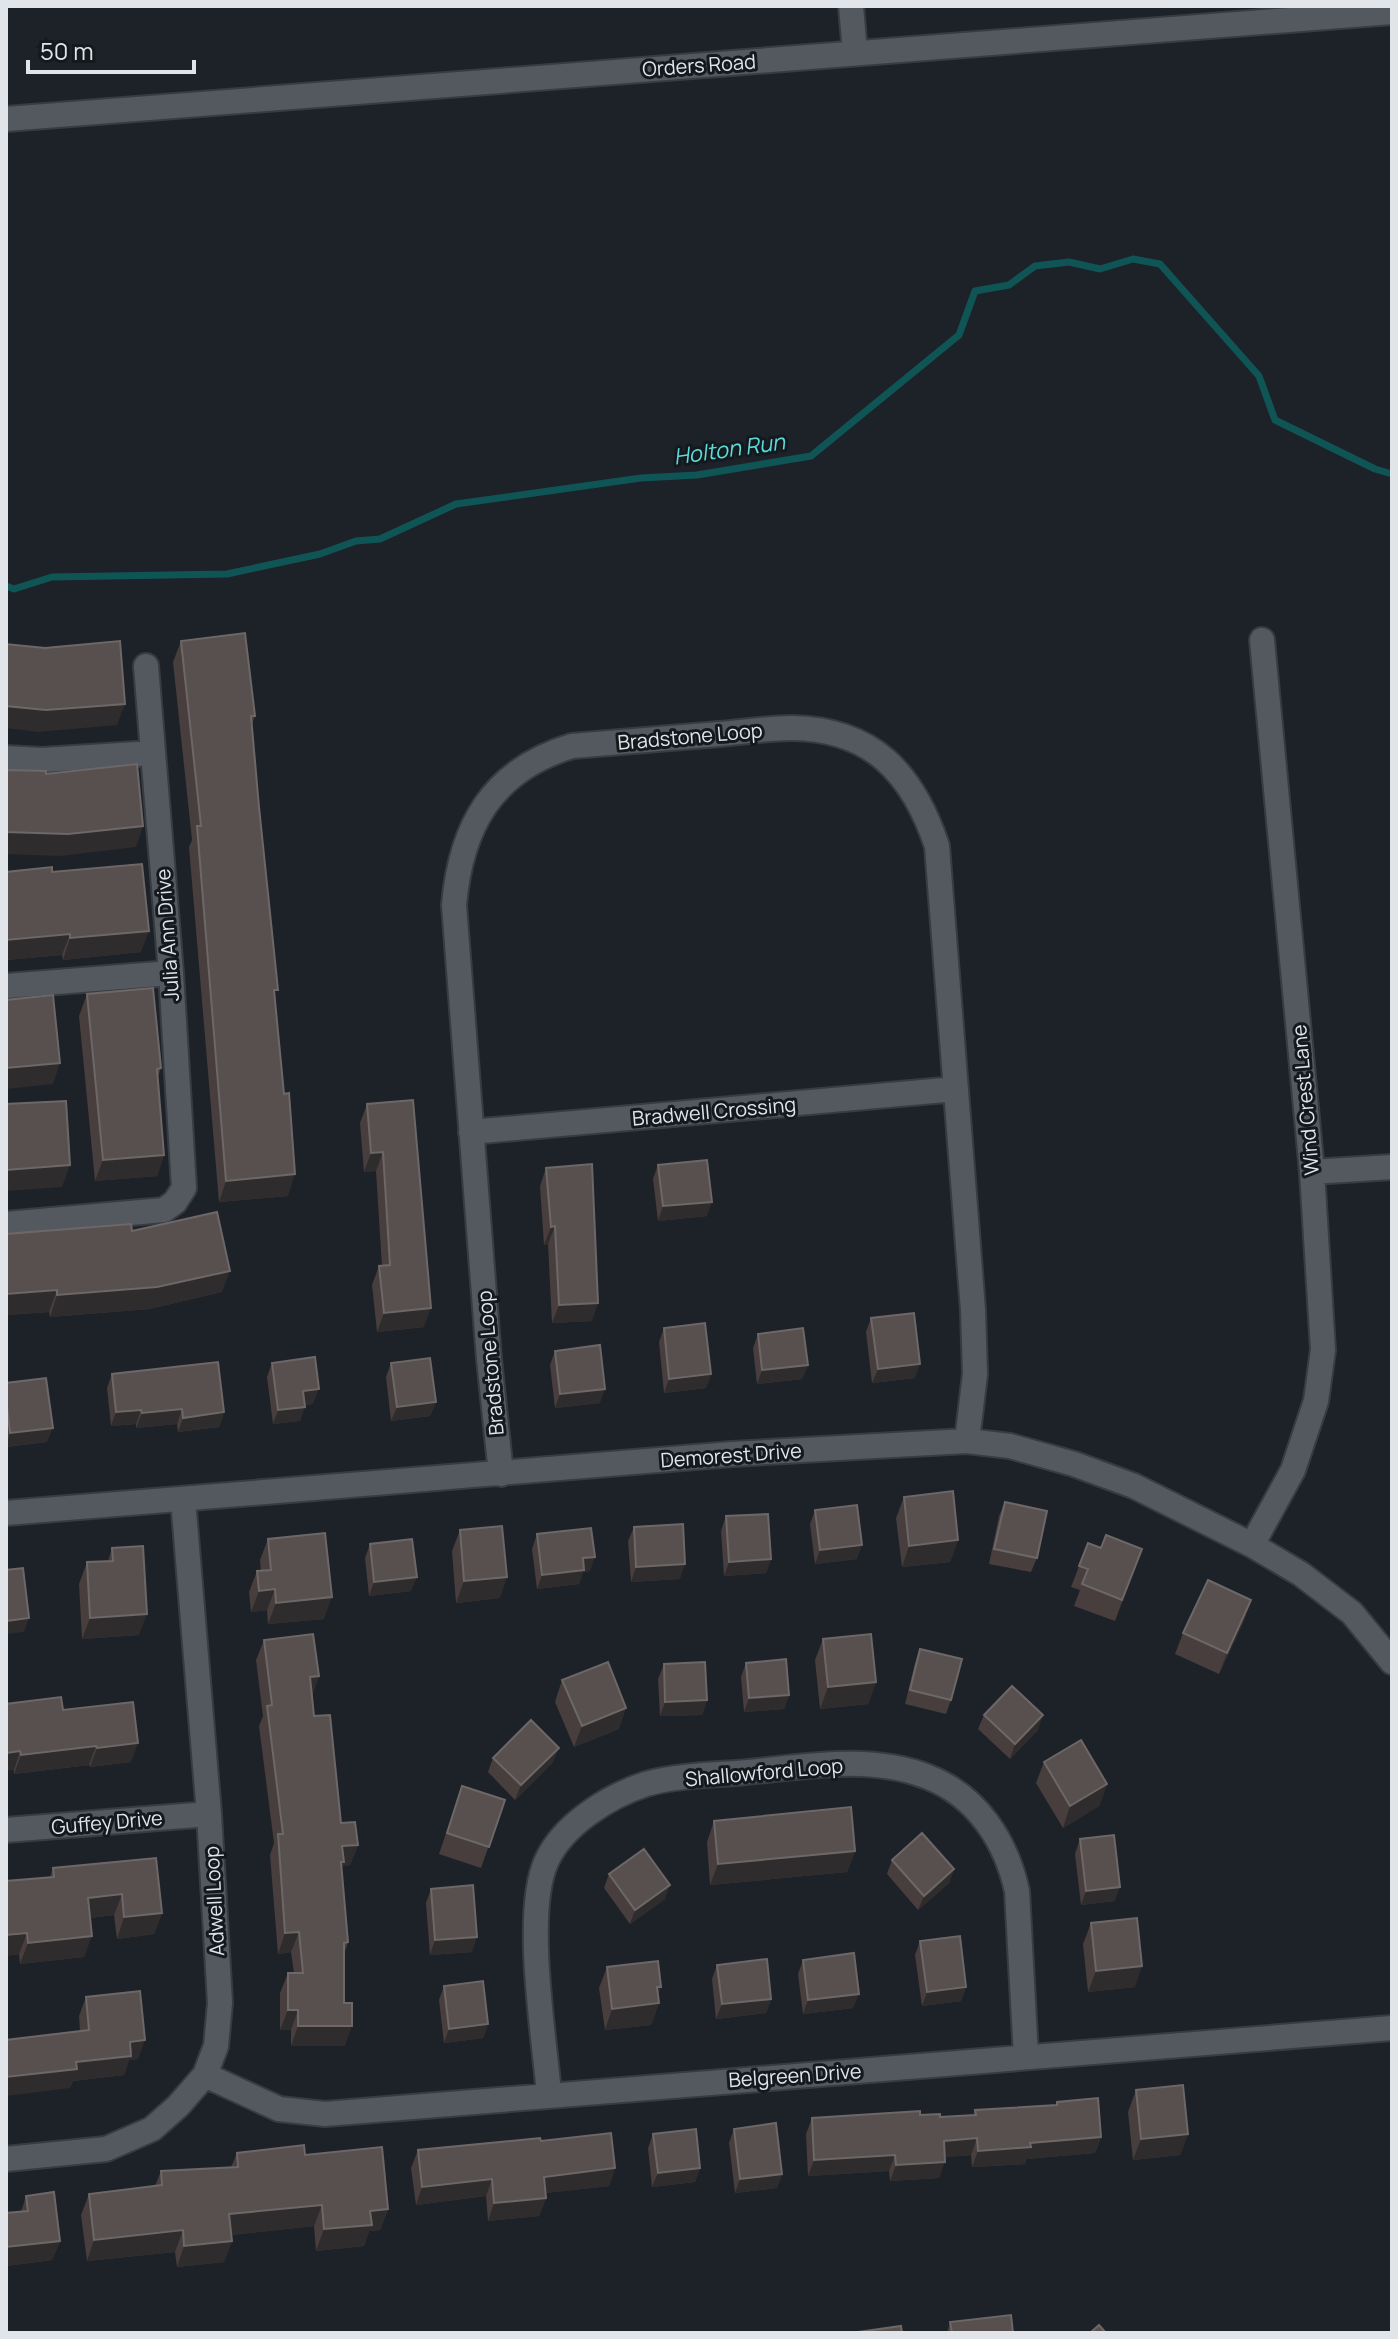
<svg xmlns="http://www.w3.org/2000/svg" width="1398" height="2339" font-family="Manrope,sans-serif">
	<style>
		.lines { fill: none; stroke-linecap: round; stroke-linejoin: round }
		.stream { stroke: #105556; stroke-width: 7 }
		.minor-casing { stroke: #383c40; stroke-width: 28 }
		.minor { stroke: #545960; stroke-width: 24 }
		.wall { fill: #473e3d }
		.shaded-wall { fill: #2f2c2d }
		.building { fill: #57504f; stroke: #6d6767; stroke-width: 2 }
		.labels { text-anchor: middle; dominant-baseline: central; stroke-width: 6; stroke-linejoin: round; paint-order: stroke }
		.street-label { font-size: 20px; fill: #e1e4e8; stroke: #14191e }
		.water-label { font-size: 22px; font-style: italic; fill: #5edcdc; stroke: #14191e }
	</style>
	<rect width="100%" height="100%" fill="#1d2228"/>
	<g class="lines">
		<path class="stream" d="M6,586l8,3 38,-12 175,-3 93,-20 36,-13 24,-2 76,-35 185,-26 56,-3 114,-19 148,-121 16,-44 34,-6 26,-19 34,-4 31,7 33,-10 27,5 99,112 16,44 100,49 17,5"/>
		<g class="minor-casing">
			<path id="minor" d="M851,6l4,47
				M6,119l1386,-107
				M6,758l36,2 111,-7
				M6,986l165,-13
				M471,1132l485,-43
				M1312,1172l80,-5
				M6,1224l158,-14 11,-8 9,-14 -13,-215 -25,-307
				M501,1474l-12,-115 -35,-454c7,-79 38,-135 118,-159 49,-4 98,-8 147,-12 24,-2 49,-6 73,-6 81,1 121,46 145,118l36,464 2,64 -8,67
				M6,1513l726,-59 235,-13 43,5 64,18 60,22 118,59 49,29 51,39 40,49
				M1252,1545l41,-75 23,-69 7,-51 -11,-178 -50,-532
				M6,1830l203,-16
				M205,2075l74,34 46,5 1067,-86
				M549,2094c-5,-59 -26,-184 -2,-234 17,-36 62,-64 99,-76 28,-8 61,-9 90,-11 61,-5 133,-20 192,4 49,19 78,64 89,114l9,166
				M6,2159l100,-10 46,-20 26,-23 27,-31 11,-29 4,-43 -11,-189 -26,-315"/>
		</g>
		<use href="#minor" class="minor"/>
	</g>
	<path class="wall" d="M181,641l74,75 -3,8 23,275 13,197 -69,6 -30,-355 3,-7 -19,-178z
		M6,872h46l89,80 -78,8 -1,-5 -56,5z
		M87,994l74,74 -3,9 6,78 -7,21 -62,5 -16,-165z
		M413,1100l11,227 -47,5 -5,-47 7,-19h3l-6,-95 -12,1 -4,-49 7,-19z
		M658,1165l49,51 -49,5 -5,-42z
		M546,1168l46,153 -40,2 -4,-79 -4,1 -4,-59z
		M132,1231l90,61 -73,17 -99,8 -1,-5 -43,3v-81z
		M871,1318l44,60 -43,5 -6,-51z
		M664,1328l47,46 -5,14 -42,5 -5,-51z
		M758,1334l50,31 -6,14 -45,5 -4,-36z
		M555,1351l45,52 -45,5 -5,-43z
		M272,1363l41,41 -9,1 -4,16 -27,3 -6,-47z
		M391,1363l45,39 -6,14 -39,5 -5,-44z
		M112,1374l112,38 -5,15 -41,5 -1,-8 -41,4v-4l-25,2 -4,-38z
		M6,1383l41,59 -41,5z
		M904,1497l54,43 -8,22 -48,5 -6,-49z
		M1005,1502l32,56 -6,14 -42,-8 10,-48z
		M815,1510l42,49 -42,5 -5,-40z
		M726,1516l45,43 -5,14 -42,3 -3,-45z
		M634,1527l46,52 -49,3 -3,-41z
		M460,1530l40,68 -44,5 -4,-52z
		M537,1534l53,37 -7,1 -4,12 -42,5 -5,-40z
		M268,1539l56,80 -56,5 -1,-14 -16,2 -2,-20 8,-21h4l-1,-11z
		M1088,1543l13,5 41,1 -27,72 -41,-15 6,-16 -9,-3z
		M370,1544l41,47 -42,5 -4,-38z
		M112,1548l27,87 -57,4 -3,-55 8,-22 21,-1z
		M1244,1621l-25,53 -44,-20 8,-21z
		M823,1639l53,43 -8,22 -48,5 -5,-49z
		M264,1640l55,36 -7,19 2,21 27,107 17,22 -8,20 -7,1 -2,4 7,72 -4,13 1,91h-54v-16h-11v-37l8,-20h6l-3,-21 -13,2 -8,-99 4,-12 -15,-117 4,-10 -7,-56z
		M920,1649l31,51 -5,14 -41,-10 10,-41z
		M746,1663l43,32 -5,14 -40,3 -3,-35z
		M664,1664l43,36 -5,15 -42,1 -2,-37z
		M562,1680l57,49 -45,18 -19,-45z
		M6,1704l57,6 68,52 -41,5 -1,-2 -75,9z
		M984,1715l54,15 -28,29 -32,-30z
		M493,1758l60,4 -38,38 -27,-28z
		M1044,1762l63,22 -8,22 -36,22 -27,-45z
		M462,1786l43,14 -24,68 -42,-14z
		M714,1821l141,30 -8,21 -137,13 -3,-43z
		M1080,1839l35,62 -34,4 -6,-51z
		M156,1858l6,55 -8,21 -37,5 -3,-24 -24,3 -6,39 -64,7 -1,-10 -13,2v-75l44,-4 3,-9z
		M892,1860l62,9 -5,14 -31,27 -31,-36z
		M609,1874l56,25 -35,25 -26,-36z
		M431,1889l41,63 -42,3 -4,-52z
		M1091,1923l44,64 -47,5 -5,-48z
		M920,1941l46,46 -5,14 -39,5 -7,-51z
		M803,1960l50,48 -50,6 -5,-40z
		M717,1965l54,34 -5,14 -50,6 -4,-40z
		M607,1967l51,28 1,8 -8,22 -46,5 -6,-42z
		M444,1986l44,38 -5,14 -39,5 -5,-43z
		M86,1997l52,62 -9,1 -5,15 -51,6 -3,7 10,-57 -1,-15z
		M1136,2090l52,44 -8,21 -47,5 -5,-48z
		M1057,2102l44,35 -6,16 -69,6 -1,5 -53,3 -1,-12 -26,2 -6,21 -49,3 -1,-10 -81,5 -2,-42 6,-16 108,-3 20,2 33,-2 2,-5 81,-5z
		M734,2129l48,45 -5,14 -42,5 -6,-50z
		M653,2134l47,34 -5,14 -43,5 -4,-39z
		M541,2141l74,27 -6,18 -64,7 1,5 -7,18 -51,5 -2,-25 -70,9 -5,-37 7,-18z
		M237,2153l68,2 83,54 -8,21 -11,1 -5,15 -48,5 -2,-25 -83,9 1,6 -8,21 -47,5 -2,-15 -88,9 -6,-46 8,-21 66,-8 6,-15 70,-4z
		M26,2196l34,45 -8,19 -46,6v-53l15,-1z
		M950,2322l63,11h-66z"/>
	<path class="shaded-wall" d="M125,704l-8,21 -79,7 -32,-4v-22z
		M143,826l-7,21 -76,9 -54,-2v-22z
		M149,931l-8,21 -78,8 7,-22z
		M70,934l-8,21 -56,5v-20z
		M60,1063l-7,21 -47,5v-21z
		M383,1152l-7,19 -12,1 7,-19z
		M164,1155l-7,21 -62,5 8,-21z
		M70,1165l-8,22 -56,4v-21z
		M295,1174l-7,22 -69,6 7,-21z
		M712,1202l-5,14 -49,5 5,-15z
		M555,1226l-7,18 -4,1 7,-18z
		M230,1271l-8,21 -73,17 -99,8 7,-22z
		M57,1290l-8,22 -43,3v-21z
		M598,1303l-6,18 -40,2 7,-18z
		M431,1308l-7,19 -47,5 7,-19z
		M920,1364l-5,14 -43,5 6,-14z
		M808,1365l-6,14 -45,5 5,-14z
		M711,1374l-5,14 -42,5 5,-14z
		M319,1389l-6,15 -15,2 5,-15z
		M605,1389l-5,14 -45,5 5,-14z
		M436,1402l-6,14 -39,5 6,-14z
		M305,1407l-5,14 -27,3 5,-14z
		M182,1409l-5,15 -41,4 6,-15z
		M141,1410l-5,14 -25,2 5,-14z
		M224,1412l-5,15 -41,5 5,-14z
		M53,1428l-6,14 -41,5 4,-14z
		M958,1540l-8,22 -48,5 7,-21z
		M862,1545l-5,14 -42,5 5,-14z
		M595,1557l-5,14 -7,1 -4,12 -42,5 5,-14 41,-17z
		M771,1559l-5,14 -42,3 5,-14z
		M685,1564l-5,15 -49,3 5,-15z
		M417,1577l-6,14 -42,5 5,-14z
		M507,1577l-7,21 -44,5 8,-22z
		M275,1589l-8,21 -16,2 8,-21z
		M332,1597l-8,22 -56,5 8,-21z
		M1251,1600l-7,21 -25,53 8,-21z
		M147,1614l-8,21 -57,4 8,-21z
		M29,1618l-5,14 -18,2v-13z
		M319,1676l-8,21 -1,-20z
		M876,1682l-8,22 -48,5 8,-22z
		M789,1695l-5,14 -40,3 5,-14z
		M707,1700l-5,15 -42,1 5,-14z
		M626,1708l-7,21 -45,18 8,-21z
		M1043,1715l-5,15 -28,29 5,-15z
		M138,1743l-7,19 -41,5 7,-19z
		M96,1746l-7,19 -75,9 7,-19z
		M559,1748l-6,14 -38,38 6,-15z
		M20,1751l-6,19 -8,1v-18z
		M1107,1784l-8,22 -36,22 7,-22z
		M358,1845l-8,20 -7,1 -6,16 5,-36z
		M855,1851l-8,21 -137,13 8,-21z
		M954,1869l-5,14 -31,27 6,-14z
		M670,1885l-5,14 -35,25 5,-14z
		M1120,1887l-5,14 -34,4 5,-14z
		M122,1894l-8,21 -33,4 7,-21z
		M162,1913l-8,21 -37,5 7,-22z
		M299,1932l-8,20 -13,2 7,-21z
		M27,1933l-8,21 -13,2v-21z
		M92,1936l-8,21 -64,7 8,-21z
		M477,1937l-5,15 -42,3 5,-15z
		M1142,1966l-7,21 -47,5 8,-21z
		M657,1987h4l-6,17 4,-1 -8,22 -46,5 7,-21z
		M966,1987l-5,14 -39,5 5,-14z
		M859,1994l-6,14 -50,6 5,-14z
		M771,1999l-5,14 -50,6 6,-15z
		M288,2010h10l-7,20h-11z
		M488,2024l-5,14 -39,5 5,-14z
		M298,2026h54l-7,20h-54z
		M145,2040l-7,19 -9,1 -5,15 -51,6 -3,7 -64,8v-19l70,-15 54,-20z
		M1188,2134l-8,21 -47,5 8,-21z
		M1101,2137l-6,16 -69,6 -1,5 -53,3 6,-16 52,-8z
		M977,2138l-6,17 -33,3 6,-17z
		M895,2155l-6,16 -81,5 6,-16z
		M945,2162l-6,16 -49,3 6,-16z
		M615,2168l-6,18 -72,8 7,-17z
		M700,2168l-5,14 -43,5 6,-14z
		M782,2174l-5,14 -42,5 5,-14z
		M492,2179l-6,17 -70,9 6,-18z
		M546,2198l-7,18 -51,5 6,-18z
		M322,2205l-8,21 -92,10 7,-22z
		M388,2209l-8,21 -11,1 -5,15 -48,5 8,-22 46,-18z
		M183,2230l-8,22 -88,9 7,-21z
		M60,2241l-8,19 -46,6v-19z
		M232,2241l-8,21 -47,5 7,-21z"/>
	<path class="building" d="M245,633l10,83h-4l8,91 19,183h-4l10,104 5,-1 6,81 -69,7 -29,-355h4l-20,-185z
		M120,641l5,63 -79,6 -40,-4v-62l39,4z
		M137,764l6,62 -75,8 -62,-2v-62l40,1v3z
		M142,864l7,67 -79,7v-4l-64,6v-68l46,-5v5z
		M153,988l8,80 -4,1 7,86 -61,5 -16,-166z
		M53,995l7,68 -54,5v-68z
		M413,1100l18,208 -47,5 -5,-47 11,-1 -7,-113 -12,1 -4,-49z
		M66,1101l4,64 -64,5v-66z
		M707,1160l5,42 -49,4 -5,-41z
		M592,1164l6,139 -39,2 -4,-79 -4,1 -5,-59z
		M217,1212l13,59 -73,16 -100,8v-5l-51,4v-60l125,-10 1,7z
		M914,1313l6,51 -42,5 -7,-51z
		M705,1323l6,51 -42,5 -5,-51z
		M803,1328l5,37 -46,5 -4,-36z
		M600,1345l5,44 -45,5 -5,-43z
		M315,1357l4,32 -16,2 2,16 -27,3 -6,-47z
		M430,1358l6,44 -39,5 -6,-44z
		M218,1362l6,50 -41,6 -1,-9 -40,4 -1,-3 -25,2 -4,-38z
		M46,1378l7,50 -43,5 -4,-36v-14z
		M953,1491l5,49 -49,6 -5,-49z
		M1005,1502l42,9 -10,47 -43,-9z
		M857,1505l5,40 -42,5 -5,-40z
		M768,1514l3,45 -42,3 -3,-46z
		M683,1524l2,40 -49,3 -2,-40z
		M502,1526l5,51 -43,4 -4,-51z
		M591,1528l4,29 -12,1 1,12 -42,5 -5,-41z
		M325,1533l7,64 -56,6 -1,-14 -16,2 -2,-20 14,-1 -3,-31z
		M1106,1535l36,14 -20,51 -40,-16 6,-15 -9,-3 9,-23 13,5z
		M412,1539l5,38 -43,5 -4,-38z
		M143,1546l4,68 -57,4 -3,-56 26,-1 -1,-13z
		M23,1568l6,50 -23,3v-51z
		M1208,1580l43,20 -24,53 -44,-20z
		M313,1634l6,42 -9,1 4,39 16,-1 11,108 14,-1 3,23 -16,1 2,16h-3l7,80 -4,1v60h8v23h-54v-16h-10v-37h15l-4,-41 -14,1 -7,-99h5l-16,-128 5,-1 -8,-65z
		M871,1634l5,48 -48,5 -5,-48z
		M920,1649l42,10 -11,41 -41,-10z
		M786,1659l3,36 -40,3 -3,-35z
		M608,1662l18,46 -44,18 -20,-46z
		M705,1662l2,38 -42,2 -1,-38z
		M1012,1686l31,29 -28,29 -31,-29z
		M61,1697l2,13 70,-8 5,41 -41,5 -1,-2 -75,9 -1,-4 -14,2v-49z
		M531,1720l28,28 -38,37 -28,-27z
		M1081,1740l26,44 -37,22 -26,-44z
		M462,1786l43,14 -16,47 -42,-14z
		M851,1807l4,44 -137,13 -4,-43z
		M922,1833l32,36 -30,27 -32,-36z
		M1114,1835l6,52 -34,4 -6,-52z
		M644,1849l26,36 -35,25 -26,-36z
		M156,1858l6,55 -38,4 -2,-23 -34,4 4,38 -64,7 -1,-10 -21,2v-54l48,-4 -1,-9z
		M473,1885l4,52 -42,3 -4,-51z
		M1137,1918l5,48 -46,5 -5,-48z
		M960,1936l6,51 -39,5 -7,-51z
		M854,1953l5,41 -51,6 -5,-40z
		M767,1959l4,40 -49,5 -5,-39z
		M658,1961l3,26h-4l2,16 -47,6 -5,-42z
		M483,1981l5,43 -39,5 -5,-43z
		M140,1991l5,49 -15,2 1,14 -55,6 1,7 -71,8v-37l83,-10 -3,-33z
		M1183,2085l5,49 -47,5 -5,-49z
		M1098,2098l3,39 -71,6 1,4 -53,4 -1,-13 -33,3 1,21 -49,3 -1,-10 -81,5 -2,-42 108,-7v4l20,-1v3l36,-2 -1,-5 82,-5v-3z
		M776,2123l6,51 -42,5 -6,-50z
		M696,2129l4,39 -42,5 -5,-39z
		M611,2133l4,35 -71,9 2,21 -52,5 -2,-24 -70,8 -4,-37 122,-12 1,3z
		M304,2145l1,10 77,-8 6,62 -18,2 2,14 -48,4 -2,-24 -93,9 3,27 -48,5 -1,-16 -89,10 -5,-46 73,-9 -1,-14 77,-4 -1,-14z
		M54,2192l6,49 -54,6v-34l22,-2 -2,-15z
		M1011,2315l2,18h-61l-2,-11z
		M1099,2325l7,8h-16z
		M901,2326l1,7h-51z"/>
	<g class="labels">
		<g class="street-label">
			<text transform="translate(699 65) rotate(-4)">Orders Road</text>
			<text transform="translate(690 736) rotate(-5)">Bradstone Loop</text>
			<text transform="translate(167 935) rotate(-94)">Julia Ann Drive</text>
			<text transform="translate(1305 1100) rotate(-95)">Wind Crest Lane</text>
			<text transform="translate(714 1111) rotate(-5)">Bradwell Crossing</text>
			<text transform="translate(490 1363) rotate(-95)">Bradstone Loop</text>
			<text transform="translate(731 1455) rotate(-4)">Demorest Drive</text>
			<text transform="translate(764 1772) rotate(-5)">Shallowford Loop</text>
			<text transform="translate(107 1822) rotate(-5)">Guffey Drive</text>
			<text transform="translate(214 1901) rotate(-93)">Adwell Loop</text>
			<text transform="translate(795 2075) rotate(-4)">Belgreen Drive</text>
		</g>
		<g class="water-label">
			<text transform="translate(729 449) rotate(-8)">Holton Run</text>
		</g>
	</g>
	<rect width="1398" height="2339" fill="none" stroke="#e1e4e8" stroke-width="16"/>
	<path d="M28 60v12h166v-12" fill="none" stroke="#e1e4e8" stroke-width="4"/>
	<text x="40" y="60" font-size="24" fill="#e1e4e8" stroke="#14191e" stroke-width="6" paint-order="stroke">50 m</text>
</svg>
